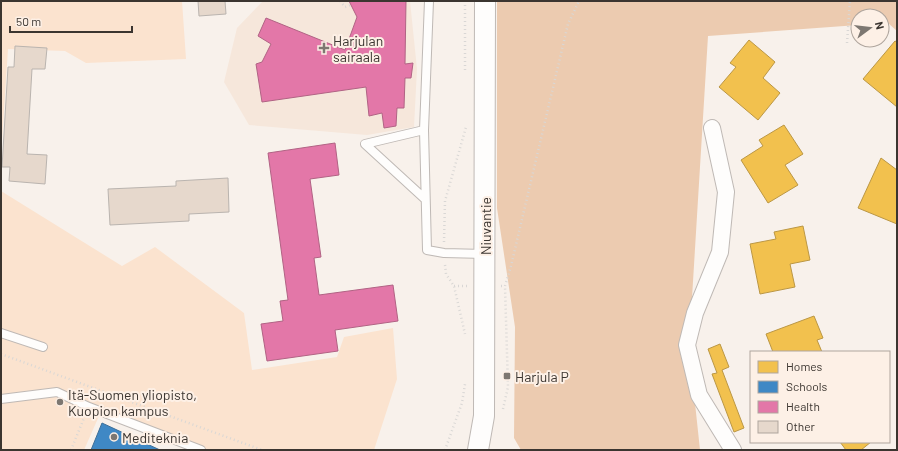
<svg xmlns="http://www.w3.org/2000/svg" width="898" height="451" font-family="Barlow,sans-serif">
	<style>
		.built { fill: #f6e7db }
		.green { fill: #fbe3cf }
		.forest { fill: #eccbb0 }
		.homes { fill: #f2c14e; stroke: #bb9745 }
		.schools { fill: #3f88c5; stroke: #3e6f98 }
		.health { fill: #e377a8; stroke: #b16384 }
		.building { fill: #e6d8cc; stroke: #bab4af }
		.lines { fill: none; stroke-linecap: round; stroke-linejoin: round }
		.service-casing { stroke: #bfb9b5; stroke-width: 10 }
		.minor-casing { stroke: #bfb9b5; stroke-width: 18 }
		.tertiary-casing { stroke: #bfb9b5; stroke-width: 22 }
		.path { stroke: #d9d7d5; stroke-width: 2.5; stroke-dasharray: 1 3; stroke-linecap: butt }
		.service { stroke: #fefdfc; stroke-width: 8 }
		.minor { stroke: #fefdfc; stroke-width: 16 }
		.tertiary { stroke: #fefdfc; stroke-width: 20 }
		.poi-dot { fill: #7d7771; stroke: #fdf0e6; stroke-width: 1.5 }
		.labels { text-anchor: middle; dominant-baseline: central; stroke-width: 4; stroke-linejoin: round; paint-order: stroke }
		.poi-label { font-size: 14px; fill: #3b3530; stroke: #fdf0e6; text-anchor: start }
		.street-label { font-size: 14px; fill: #3b3530; stroke: #fdf0e6 }
	</style>
	<rect width="100%" height="100%" fill="#f8f1eb"/>
	<path class="built" d="M263,1h147l7,68 -3,58 -47,8 -118,-10 -25,-43 13,-54z"/>
	<path class="green" d="M1,1h181l4,58 -100,4 -21,-12 -57,-2 -7,107z
		M1,191l121,75 33,-19 89,66 8,57 85,-13 7,-20 49,-9 4,51 -23,71h-175l-96,-43 -19,43h-83z"/>
	<path class="forest" d="M497,1h400v30l-9,-8h-6v-7h-24v9l-150,11 -19,311 11,103h-179l-7,-12 1,-111 -18,-119z"/>
	<path class="homes" d="M749,40l26,22 -12,16 17,15 -22,27 -39,-33 17,-20 -6,-4z
		M895,41l2,1v65l-34,-28z
		M784,125l19,29 -18,11 13,20 -30,18 -27,-43 22,-14 -4,-6z
		M881,158l16,12v54l-39,-16z
		M803,226l7,34 -20,4 5,23 -35,7 -10,-50 26,-5 -2,-7z
		M814,316l9,22 -6,2 5,12h-49l-7,-18z
		M720,344l9,23 -7,3 22,58 -10,4 -22,-58 5,-1 -9,-24z
		M840,442h31l-10,8h-15z"/>
	<path class="schools" d="M102,423l58,27h-69z"/>
	<path class="health" d="M349,1h57l-1,63 8,-1 -2,15h-6l-1,30h-7l-1,18 -12,2 -2,-15 -13,3 -3,-29 -104,15 -6,-38 6,-2 9,-18 -13,-8 8,-18 79,32 12,-33z
		M335,143l4,32 -29,4 11,78 -7,1 5,37 74,-10 5,36 -63,9 3,21 -71,10 -6,-37 22,-3 -3,-20 8,-1 -20,-147z"/>
	<path class="building" d="M198,1h27l1,13 -27,2z
		M15,46l32,2 -2,21h-13l-5,85 20,1 -2,29 -36,-3 1,-14h-8l6,-100h6z
		M228,178l1,34 -40,2v7l-79,4 -2,-36 68,-3v-5z"/>
	<g class="lines">
		<g class="service-casing">
			<path id="service" d="M429,1l-5,129 3,120 17,3 41,1
				M424,130l-59,14 60,55
				M1,333l42,14
				M1,399l56,-7 32,15 112,43"/>
		</g>
		<g class="minor-casing">
			<path id="minor" d="M712,128l14,64 -6,60 -25,61 -8,32 12,50 34,55"/>
		</g>
		<g class="tertiary-casing">
			<path id="tertiary" d="M478,450l6,-34 1,-415"/>
		</g>
		<path class="path" d="M340,1l5,6 6,-2
			M465,1v71
			M847,43l3,-42
			M444,242l1,-41 21,-74
			M445,265l1,9 8,12 11,48
			M454,286h14
			M501,286h4l6,-20 57,-242 11,-23
			M1,354l261,96
			M503,409l5,-22 -3,-101
			M71,450l13,-32
			M445,450l17,-47 3,-19"/>
		<use href="#service" class="service"/>
		<use href="#minor" class="minor"/>
		<use href="#tertiary" class="tertiary"/>
	</g>
	<g class="poi-dot">
		<path d="M322 42h4v4h4v4h-4v4h-4v-4h-4v-4h4z"/>
		<rect x="503" y="372" width="8" height="8" rx="2"/>
		<circle cx="60" cy="402" r="4"/>
		<circle cx="114" cy="437" r="4"/>
	</g>
	<g class="labels">
		<g class="poi-label">
			<text x="333" y="40">Harjulan<tspan x="333" dy="16">sairaala</tspan></text>
			<text x="515" y="376">Harjula P</text>
			<text x="68" y="394">Itä-Suomen yliopisto,<tspan x="68" dy="16">Kuopion kampus</tspan></text>
			<text x="122" y="437">Mediteknia</text>
		</g>
		<g class="street-label">
			<text transform="translate(485 226) rotate(-90)">Niuvantie</text>
		</g>
	</g>
	<rect width="898" height="451" fill="none" stroke="#3b3530" stroke-width="4"/>
	<rect x="750" y="351" width="140" height="92" fill="#fdf0e6" stroke="#afa59d"/>
	<rect x="758" y="361" width="20" height="12" fill="#f2c14e" stroke="#afa59d"/>
	<text x="786" y="371" font-size="12" fill="#3b3530">Homes</text>
	<rect x="758" y="381" width="20" height="12" fill="#3f88c5" stroke="#afa59d"/>
	<text x="786" y="391" font-size="12" fill="#3b3530">Schools</text>
	<rect x="758" y="401" width="20" height="12" fill="#e377a8" stroke="#afa59d"/>
	<text x="786" y="411" font-size="12" fill="#3b3530">Health</text>
	<rect x="758" y="421" width="20" height="12" fill="#e6d8cc" stroke="#afa59d"/>
	<text x="786" y="431" font-size="12" fill="#3b3530">Other</text>
	<g transform="translate(870 28) rotate(75)"><circle r="19" fill="#fdf0e6" stroke="#afa59d"/>
	<path d="M0-3L7 15L0 10L-7 15Z" fill="#7d7771"/>
	<text y="-6" font-size="11" font-weight="bold" text-anchor="middle" fill="#3b3530">N</text>
	</g>
	<path d="M10 26v6h122v-6" fill="none" stroke="#3b3530" stroke-width="2"/>
	<text x="16" y="26" font-size="12" fill="#3b3530" stroke="#fdf0e6" stroke-width="3" paint-order="stroke">50 m</text>
</svg>
